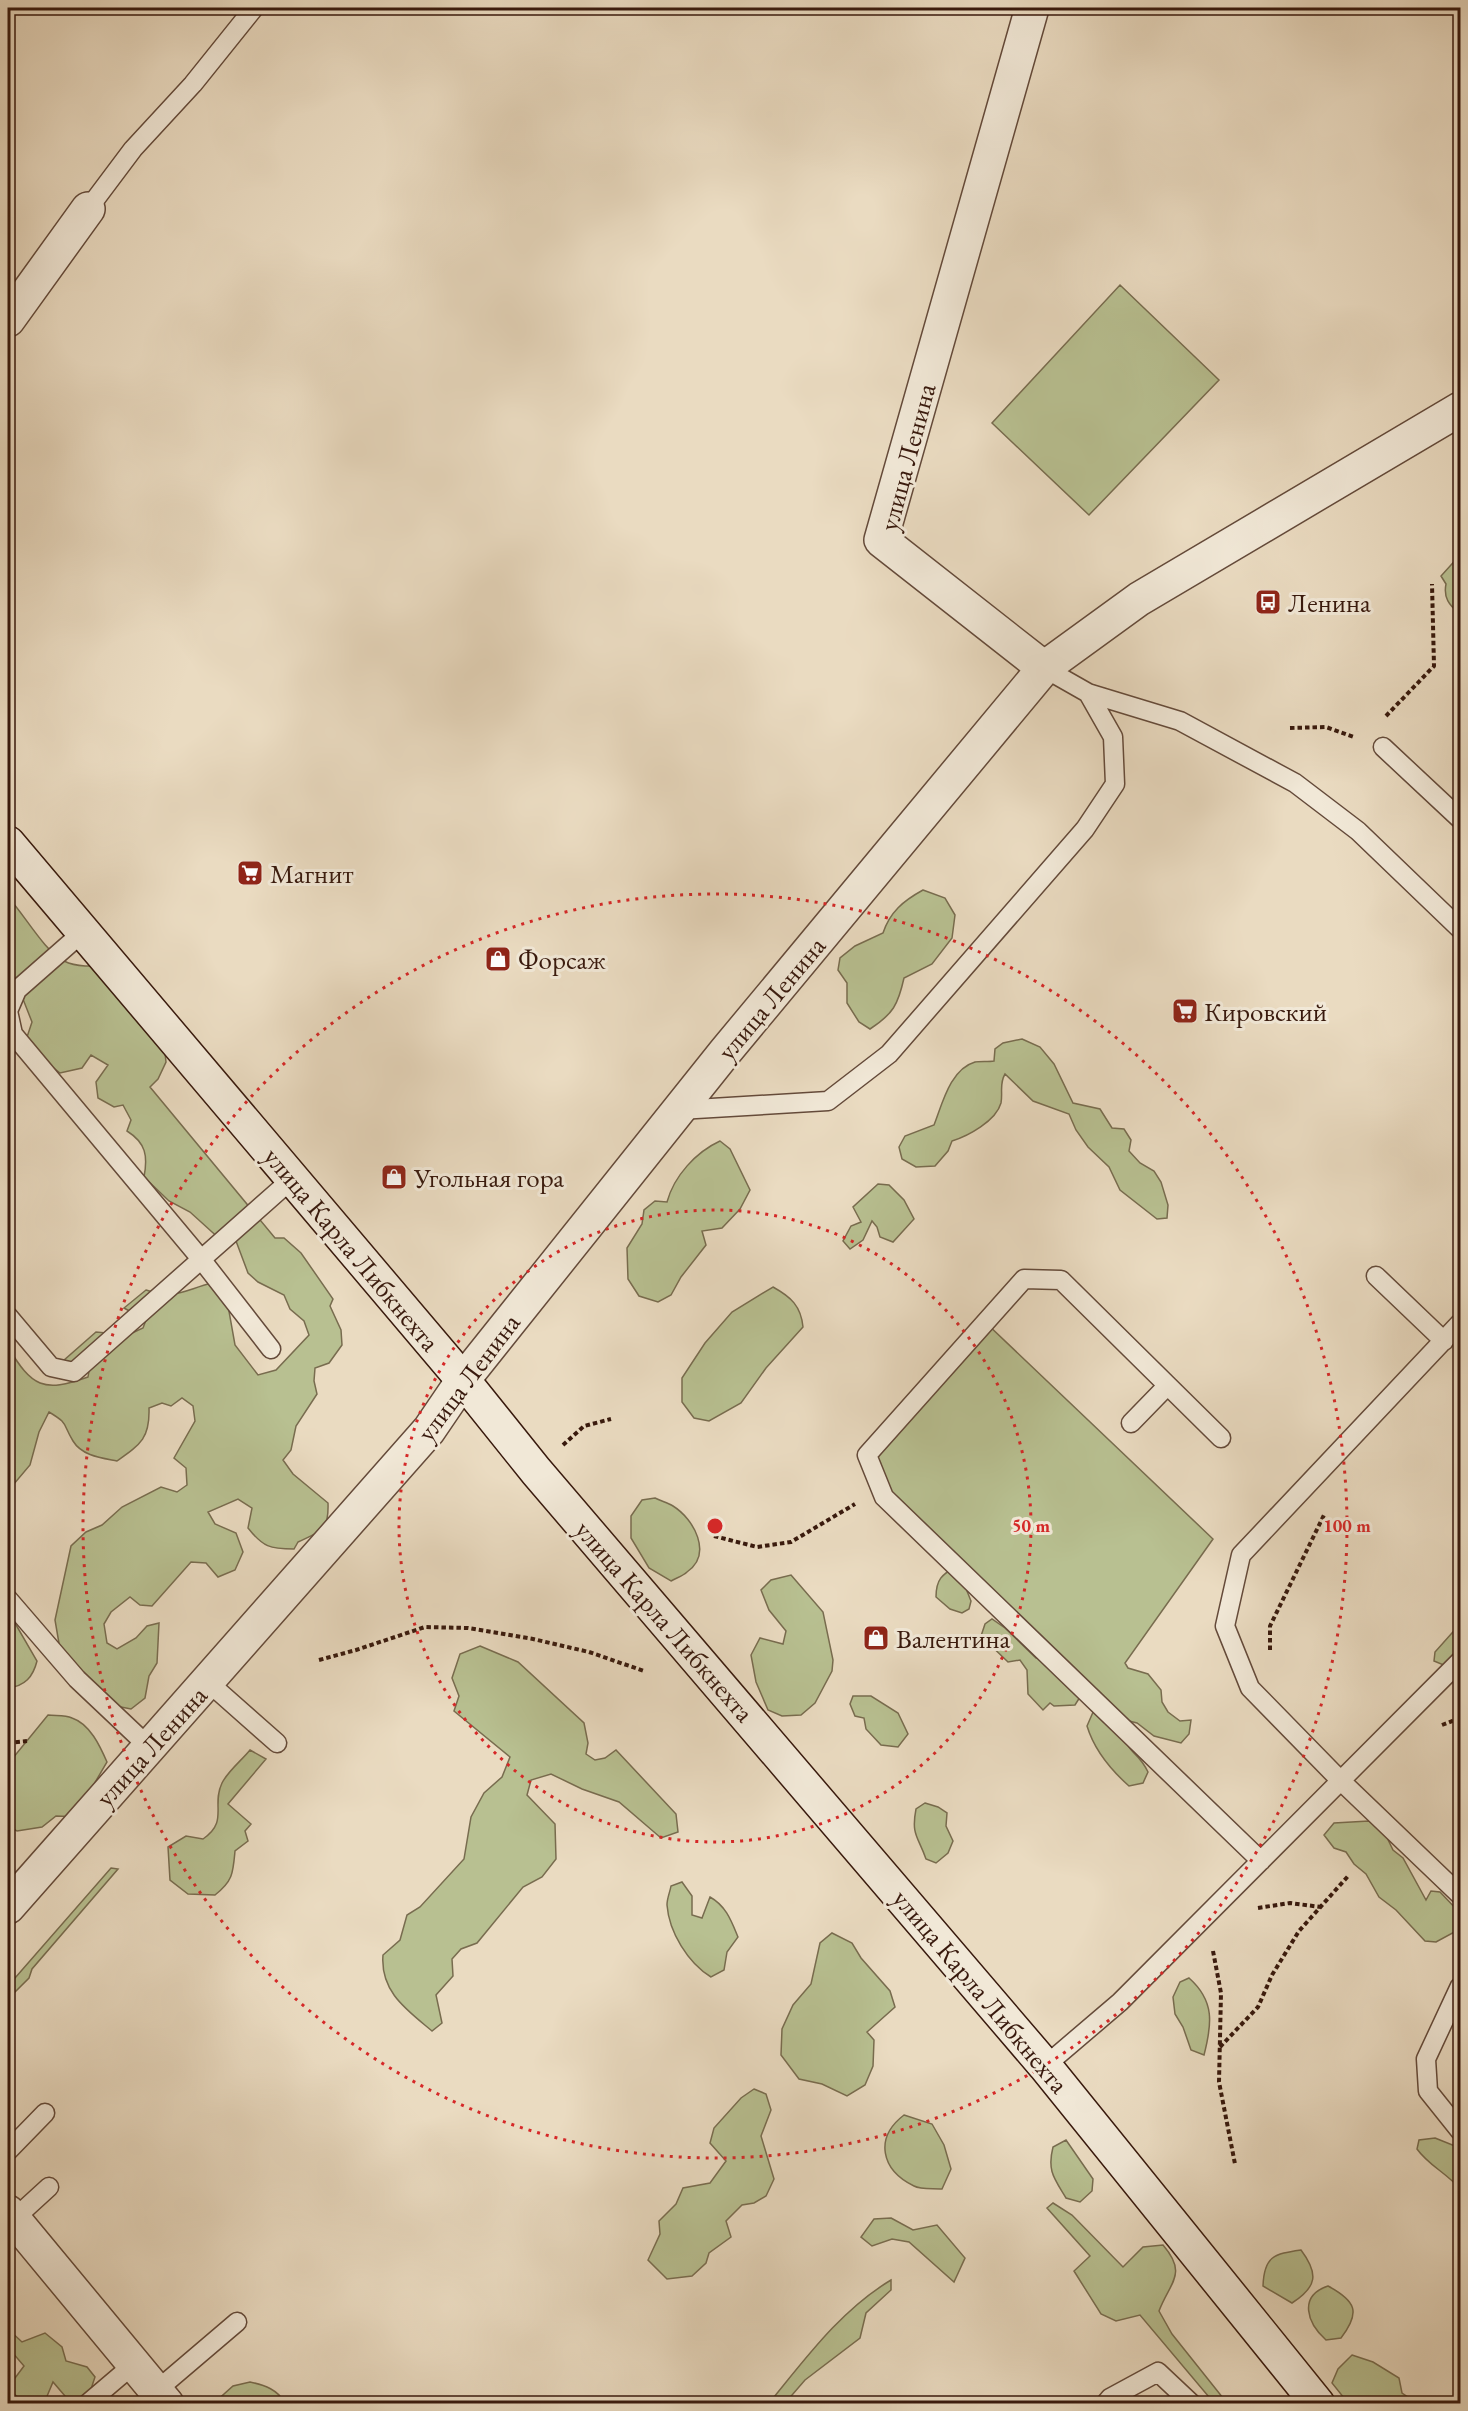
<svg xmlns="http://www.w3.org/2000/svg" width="1468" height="2411" font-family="'EB Garamond',serif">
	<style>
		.green { fill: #b8c091; stroke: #786c4f; stroke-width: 1.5 }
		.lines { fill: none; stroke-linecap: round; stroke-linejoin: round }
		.service-casing { stroke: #644a3a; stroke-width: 21 }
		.minor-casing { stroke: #644a3a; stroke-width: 36 }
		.tertiary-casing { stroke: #644a3a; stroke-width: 36 }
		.secondary-casing { stroke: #38190d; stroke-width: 36 }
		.path { stroke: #38190d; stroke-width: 4; stroke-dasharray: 4.5 3; stroke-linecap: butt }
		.service { stroke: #f1e8d7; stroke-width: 18 }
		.minor { stroke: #f1e8d7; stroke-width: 33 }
		.tertiary { stroke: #f1e8d7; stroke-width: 33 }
		.secondary { stroke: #f1e8d7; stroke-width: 33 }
		.ring { fill: none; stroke: #d62828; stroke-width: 3; stroke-dasharray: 3 6 }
		.labels { text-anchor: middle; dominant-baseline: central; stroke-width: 6; stroke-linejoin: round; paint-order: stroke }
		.street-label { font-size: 27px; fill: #38190d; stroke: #f1e8d7 }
		.poi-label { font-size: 27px; fill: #38190d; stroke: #f1e8d7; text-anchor: start }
		.centre { fill: #d62828; stroke: #f1e8d7; stroke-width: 3 }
		.ring-label { font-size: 18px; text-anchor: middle; font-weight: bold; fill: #d62828; stroke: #f1e8d7; stroke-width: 6; stroke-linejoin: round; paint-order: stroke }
	</style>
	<rect width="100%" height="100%" fill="#eadbc1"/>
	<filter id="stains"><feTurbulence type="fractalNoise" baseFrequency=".00333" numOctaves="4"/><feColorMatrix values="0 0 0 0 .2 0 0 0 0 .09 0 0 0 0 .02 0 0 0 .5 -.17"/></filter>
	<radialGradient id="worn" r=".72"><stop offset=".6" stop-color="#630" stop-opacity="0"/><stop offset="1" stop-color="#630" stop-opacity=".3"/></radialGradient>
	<path class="green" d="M1120,285l99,95 -130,135 -97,-92z
		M1460,555v60c-10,-10 -17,-16 -14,-31l-5,-8z
		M923,890l22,8 10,17 -3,23 -20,26 -28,14c-6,27 -11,36 -34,51l-11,-7 -12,-19v-20l-9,-13 2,-12 15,-12 28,-13c7,-21 20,-32 40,-43z
		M8,897c16,17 37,55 56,64 14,7 32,5 47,4l53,80 2,17 -8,17 -8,8 125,151h9l17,15 32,46 -3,7 11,24 1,15 -13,18 -14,5 -1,13 3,13 -21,32 -5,24 -8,10 10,14 35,29c1,28 -7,28 -30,39l-4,7c-24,0 -31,-2 -46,-21l4,-20 -14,-9 -30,13 7,12 21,9 7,19 -8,18 -17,7 -12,-14 -15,-1 -39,44 -12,-1 -10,-8 -19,15 -7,12 3,19 10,6 19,-11 11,-12 12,-3 -2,40 -8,13 -4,22 -14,11 -15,-3 -54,-45 -7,-41 16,-74 15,-14 16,-7 20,-18 39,-20 16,5 10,-7 -1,-17 -12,-10 21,-37 -2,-15 -11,-8 -11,8 -9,-3 -13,5c1,30 -8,36 -32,53 -15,-3 -35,-5 -44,-20 -11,-18 -4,-17 -24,-29l-10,20 -9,33 -22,26v-144c24,40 35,46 80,30l1,-6 -26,-10 33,-29 32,3 15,-7 3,-8 -22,-12 22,-18c29,10 38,0 66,-7l15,17 8,45 23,30 18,-5 33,-35 -5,-14 -14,-12 -6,-14 -26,-13 -10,-9 -12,-32h-14l-32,-29 -21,-11 -25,-24c4,-21 2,-34 -17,-46l4,-11 -8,-15 -9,2 -16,-9 -2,-16 12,-17 -17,-10 -9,13 -22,5 -23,-18 -11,-15 6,-18 -11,-28 -13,-17z
		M1022,1039l18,8 14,17 19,39 27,6 12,19 12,1 7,11 -2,11 11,12 14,8 7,11 7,23 -1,13 -10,1 -37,-29 -11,-23 -21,-20 -12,-17 -7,-16 -36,-13 -28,-27c-6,10 -2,18 -4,29 -5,18 -33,33 -49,38l-4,10 -13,15 -19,1 -14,-8 -3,-12 6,-11 29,-11c8,-20 16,-56 41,-63 5,-1 13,0 19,-1l1,-12 8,-6z
		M720,1141l10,8 20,41 -10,19 -18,19 -20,3 4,14 -25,32 -10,18 -13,7 -19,-6 -11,-17 -1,-31 15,-24 2,-14 11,-9 12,1c7,-26 29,-50 53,-61z
		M878,1184l11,1 15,15 10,19 -21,23 -13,-5 -3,-10 -5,-6 -9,19 -13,9 -7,-8 8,-15 10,-4 -8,-15z
		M773,1287c18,10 28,19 30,40l-37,41 -25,35 -32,18 -15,-3 -12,-16v-24l23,-35 27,-31z
		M985,1322l228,217 -88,124 3,5 20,6 13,16 1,12 6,10 12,9 11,-1 -2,14 -8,9 -27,-7 -17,-13 -12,-3c-2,37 10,25 23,52l-5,11 -14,3c-18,-16 -35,-37 -42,-60l10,-23 -17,-6 -5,8 -21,1 -4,-3 -7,7 -15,-16 -1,-24 -7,-10 -12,2 -27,-26 4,-12 7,-5 13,9 31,30h9l-69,-73 -9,6 4,10 -2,8 -7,4 -12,-4 -14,-12c0,-18 6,-22 20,-31l-72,-69 -17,-42z
		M655,1498c6,3 13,5 18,8 21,13 40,48 14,66 -4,4 -11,6 -16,9l-22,-13 -18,-30v-22l11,-16z
		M791,1575l32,37 10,48 -1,11 -17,32 -14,12 -19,1 -14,-6 -12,-28 -5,-27 9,-17 23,6 3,-13 -17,-21 -8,-20 10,-10z
		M8,1611l29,50c-4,16 -12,25 -29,27z
		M1460,1624v37l-14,5 -12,-5 1,-9z
		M480,1646l38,16 66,61 4,20 -2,11 9,6 10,-2 11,-8 60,64 2,18 -17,6 -42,-36 -37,-13 -31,-15 -20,6 -4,15 28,29 1,35 -14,18 -19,10 -46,56 -16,6 -9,10 1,17 -17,19 6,28 -10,8c-25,-21 -52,-39 -49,-76l17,-15 7,-25 13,-8 44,-48 7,-42 13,-24 18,-16 8,-20 -56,-46 5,-15 -7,-18 8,-24z
		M853,1696h18l27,17 10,21 -10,13 -17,-2 -15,-16 -2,-11 -9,-2 -5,-12z
		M48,1715c8,1 17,0 24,3 18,6 28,28 35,44l-17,29 -9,26 -25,-1 -14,11 -25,4 -9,-6v-61z
		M250,1750l16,9 -38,45 23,20 -6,7 3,10 -13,10c-2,22 -2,30 -20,44l-27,-1 -18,-14 -2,-33 18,-11 17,3c26,-18 8,-33 19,-56 6,-12 20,-23 28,-33z
		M925,1803l13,4 9,6 -1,13 7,15 -5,12 -12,10 -10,-4c-8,-23 -15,-24 -10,-50z
		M1369,1821l13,6 11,23 10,8 23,42 5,-9 9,1 20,21v16l-24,13 -11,-1 -29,-31 -17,-13 -13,-23 -12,-10 -8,-12 -12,-4 -10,-13 10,-12z
		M111,1868l7,1 -86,100 -3,9 -21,21v-13z
		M682,1882l10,14v19l10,3 8,-21c16,9 21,23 28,40l-11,15 -3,18 -13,7c-23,-14 -42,-45 -44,-72 0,-7 3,-13 4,-19z
		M832,1933l20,10 9,15 29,33 5,16 -28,25 7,8 -1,26 -8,19 -18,11 -25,-12 -23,-5 -18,-24 1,-26 11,-24 18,-21 9,-41z
		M1189,1978c26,23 23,46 15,77l-13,-5 -8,-23 -8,-13 -2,-17 7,-15z
		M754,2089l12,5 5,16 -10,26 13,43 -8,17 -12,7 -12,2 -16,16 5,16 -22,16 -3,10 -14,13 -25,3 -19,-19 12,-26 -1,-13 17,-17 7,-16 27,-5 16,-22 -16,-18 4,-15 27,-30z
		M904,2115l28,9 12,21 7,24 -9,20c-8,-1 -21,1 -28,-3 -33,-16 -40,-48 -10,-71z
		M1435,2138l25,10v41c-13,-16 -31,-23 -43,-40l2,-9z
		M1066,2140l27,39 -1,12 -12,11 -14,-4c-12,-20 -19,-27 -13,-51z
		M1053,2203l19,12 51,52 20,-20 20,-2c25,29 7,37 -4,66l13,23 55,69h-13l-74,-88 -24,6 -15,-7 -27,-43 16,-15 -43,-48z
		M891,2218l22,12 24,-5 28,33 -11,24 -45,-40 -17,-3 -20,7 -11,-9 13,-18z
		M1301,2250c18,24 16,37 -9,53l-29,-17c1,-30 11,-32 38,-36z
		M891,2280v10l-25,23 -6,25 -55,42 -19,22h-16c36,-44 71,-92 121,-122z
		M1328,2286c28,15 33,26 13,52l-15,2c-19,-17 -28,-44 2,-54z
		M8,2329l14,13 23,-9 17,14 4,14 21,6 8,10 -5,15 15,6 4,5h-38l-18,-21 -8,19c-13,6 -22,1 -32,-8l-5,5v-18l7,-2 9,-12 -12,-14 -4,1z
		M1352,2355l21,7 26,16 3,15 15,10h-69l-16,-20 6,-14z
		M250,2382c15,3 28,8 35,21h-71l19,-17z"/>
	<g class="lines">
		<g class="service-casing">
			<path id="service" d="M88,209l45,-60 60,-65 61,-76
				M1044,668l44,25 92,28 115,62 63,48 102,98
				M1383,747l77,72
				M83,932l-66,58 -9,21 5,23 188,225 70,90
				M679,1110l149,-9 61,-47 196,-225 30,-45 -2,-47 -25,-44
				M1376,1276l68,65
				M8,1316l43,51 23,5 218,-193
				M1460,1323l-219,232 -16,71 25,62 91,93 119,114
				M1131,1423l36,-37
				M1221,1438l-160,-158 -37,-1 -157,176 17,42 377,364
				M8,1599l69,80 73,69
				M208,1682l69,61
				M1460,1986l-34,73 2,32 32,40
				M1045,2066l75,-64 340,-341
				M8,2151l37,-38
				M14,2219l35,-32
				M156,2391l81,-69
				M87,2404l47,-40
				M1105,2404l5,-6 48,-26 34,32"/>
		</g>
		<g class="minor-casing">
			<path id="minor" d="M1032,8l-151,532 163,128
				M8,320l80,-111
				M8,1907l421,-477 34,-50
				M8,2212l159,192"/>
		</g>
		<g class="tertiary-casing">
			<path id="tertiary" d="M463,1380l262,-328 319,-384 95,-69 321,-190"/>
		</g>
		<g class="secondary-casing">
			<path id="secondary" d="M8,843l455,537 73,91 509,595 273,338"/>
		</g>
		<path class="path" d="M1386,716l48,-50 -2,-82
			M1290,728l36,-1 28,10
			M563,1445l21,-19 27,-7
			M714,1536l43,11 34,-5 64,-38
			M1270,1650v-24l54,-111
			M319,1660l37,-10 69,-23 43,1 65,11 56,13 55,19
			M1442,1725l18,-7
			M8,1743l19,-2
			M1258,1908l32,-5 31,4
			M1213,1951l8,42 -2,89 16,82
			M1220,2047l38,-40 14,-32 27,-44 50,-56"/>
		<use href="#service" class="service"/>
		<use href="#minor" class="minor"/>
		<use href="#tertiary" class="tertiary"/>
		<use href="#secondary" class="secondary"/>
	</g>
	<g class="ring">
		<circle cx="715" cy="1526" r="316"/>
		<circle cx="715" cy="1526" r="632"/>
	</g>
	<defs>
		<g id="bus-square" transform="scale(1.35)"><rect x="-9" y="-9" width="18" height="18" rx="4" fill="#8f2418" stroke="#f1e8d7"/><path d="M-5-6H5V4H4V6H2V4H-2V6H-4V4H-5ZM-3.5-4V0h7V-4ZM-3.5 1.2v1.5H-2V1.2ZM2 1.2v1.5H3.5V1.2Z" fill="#fff"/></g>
		<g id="supermarket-square" transform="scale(1.35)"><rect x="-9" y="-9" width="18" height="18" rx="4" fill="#8f2418" stroke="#f1e8d7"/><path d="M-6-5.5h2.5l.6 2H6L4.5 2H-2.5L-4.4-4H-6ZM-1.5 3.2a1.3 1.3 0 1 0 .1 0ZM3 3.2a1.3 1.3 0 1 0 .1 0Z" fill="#fff"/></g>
		<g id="shop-square" transform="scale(1.35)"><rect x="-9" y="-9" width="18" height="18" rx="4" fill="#8f2418" stroke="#f1e8d7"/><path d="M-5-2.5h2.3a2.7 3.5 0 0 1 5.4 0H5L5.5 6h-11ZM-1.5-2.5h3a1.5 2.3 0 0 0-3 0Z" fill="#fff"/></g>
	</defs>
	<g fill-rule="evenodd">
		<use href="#bus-square" x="1268" y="602"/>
		<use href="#supermarket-square" x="250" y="873"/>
		<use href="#shop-square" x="498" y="959"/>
		<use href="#supermarket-square" x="1185" y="1011"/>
		<use href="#shop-square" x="394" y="1177"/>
		<use href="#shop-square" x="876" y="1638"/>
	</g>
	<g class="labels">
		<g class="street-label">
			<text transform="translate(907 457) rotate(-75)">улица Ленина</text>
			<text transform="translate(771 998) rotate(-50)">улица Ленина</text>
			<text transform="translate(352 1249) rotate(50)">улица Карла Либкнехта</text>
			<text transform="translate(468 1377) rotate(-53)">улица Ленина</text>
			<text transform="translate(665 1621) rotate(49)">улица Карла Либкнехта</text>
			<text transform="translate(151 1746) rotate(-48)">улица Ленина</text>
			<text transform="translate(981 1991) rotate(50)">улица Карла Либкнехта</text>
		</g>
		<g class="poi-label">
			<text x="1288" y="602">Ленина</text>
			<text x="270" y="873">Магнит</text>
			<text x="518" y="959">Форсаж</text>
			<text x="1204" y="1011">Кировский</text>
			<text x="414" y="1177">Угольная гора</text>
			<text x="896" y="1638">Валентина</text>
		</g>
	</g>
	<circle cx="715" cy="1526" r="9" class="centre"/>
	<g class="ring-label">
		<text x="1031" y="1532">50 m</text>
		<text x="1347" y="1532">100 m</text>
	</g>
	<rect width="1468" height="2411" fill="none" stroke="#eadbc1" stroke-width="30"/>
	<rect x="9" y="9" width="1450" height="2393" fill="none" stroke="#38190d" stroke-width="3"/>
	<rect x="15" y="15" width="1438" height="2381" fill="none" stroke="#38190d" stroke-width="1.5"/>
	<rect width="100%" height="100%" filter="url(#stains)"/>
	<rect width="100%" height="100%" fill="url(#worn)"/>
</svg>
